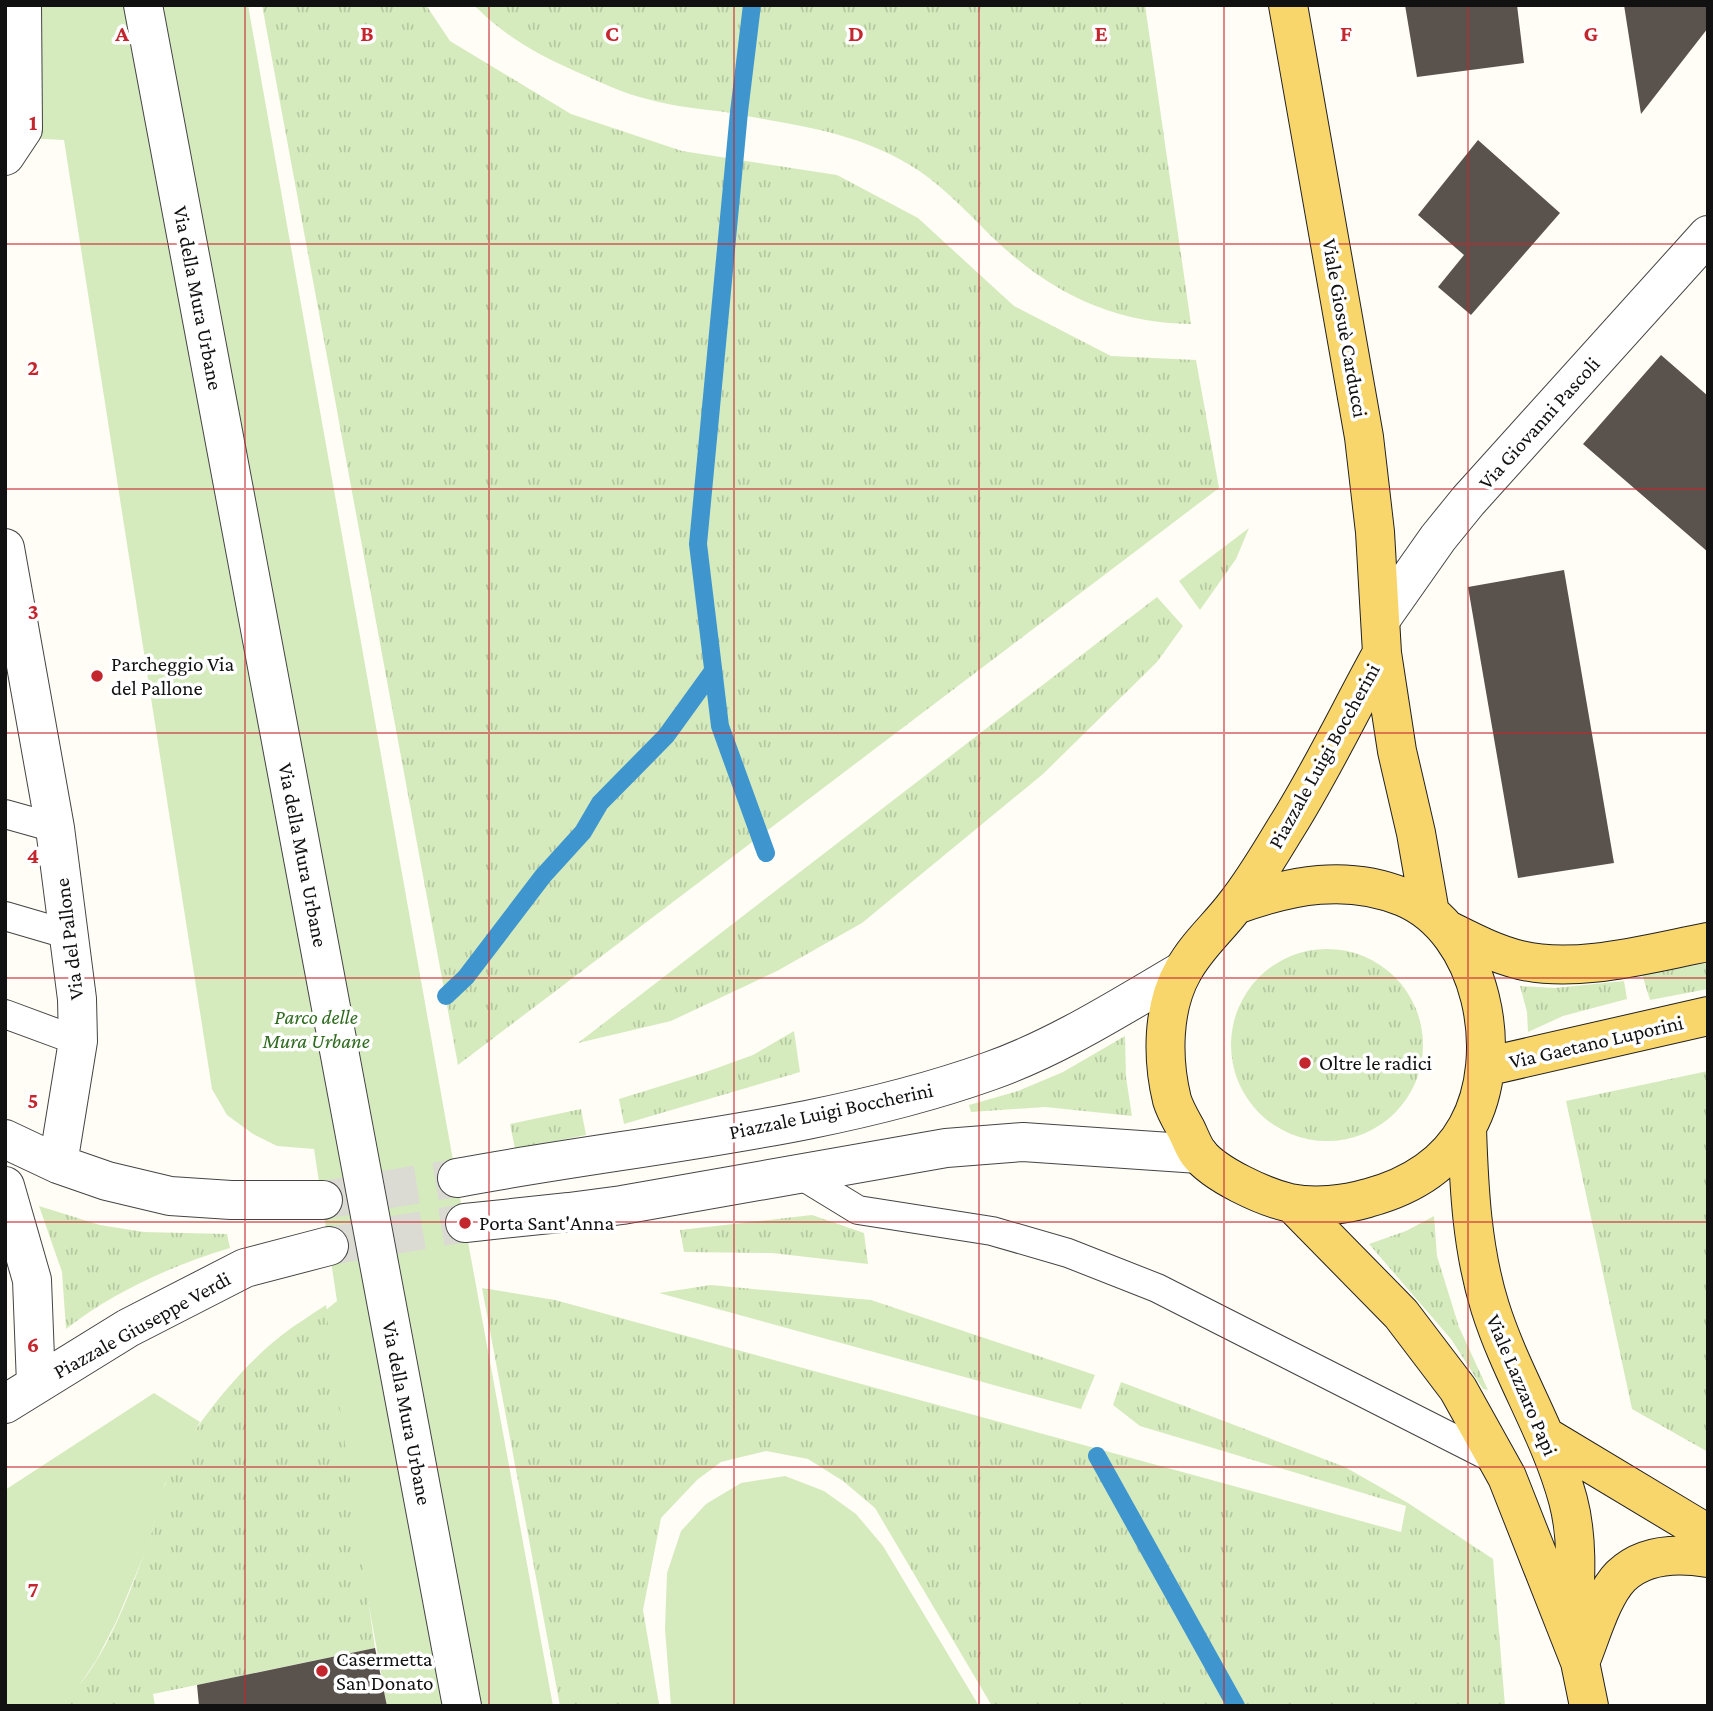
<svg xmlns="http://www.w3.org/2000/svg" width="1713" height="1711" font-family="'Crimson Pro',serif">
	<style>
		.grass { fill: url(#grass-tufts) }
		.park { fill: #d5ebbd }
		.lines { fill: none; stroke-linecap: round; stroke-linejoin: round }
		.stream { stroke: #3f96cf; stroke-width: 18 }
		.building { fill: #5a524d }
		.minor-tunnel { stroke: #dbdad3; stroke-width: 38; stroke-dasharray: 38 19; stroke-linecap: butt }
		.service-casing { stroke: #444; stroke-width: 30 }
		.pedestrian-casing { stroke: #444; stroke-width: 40 }
		.minor-casing { stroke: #444; stroke-width: 40 }
		.primary-casing { stroke: #222; stroke-width: 40 }
		.service { stroke: #fff; stroke-width: 28 }
		.pedestrian { stroke: #fff; stroke-width: 38 }
		.minor { stroke: #fff; stroke-width: 38 }
		.primary { stroke: #f9d66b; stroke-width: 38 }
		.grid { fill: none; stroke: #c4262e; stroke-width: 2; stroke-opacity: 0.55 }
		.poi-dot { fill: #c4262e; stroke: #fff; stroke-width: 2.5 }
		.labels { text-anchor: middle; dominant-baseline: central; stroke-width: 7; stroke-linejoin: round; paint-order: stroke }
		.street-label { font-size: 21px; fill: #111; stroke: #fff }
		.poi-label { font-size: 21px; fill: #111; stroke: #fff; text-anchor: start }
		.park-label { font-size: 21px; font-style: italic; fill: #2f6b1f; stroke: #fff }
		.grid-label { font-size: 23px; text-anchor: middle; font-weight: bold; fill: #c4262e; stroke: #fff; stroke-width: 7; stroke-linejoin: round; paint-order: stroke }
	</style>
	<defs>
		<pattern id="grass-tufts" width="24" height="20" patternUnits="userSpaceOnUse" patternTransform="scale(1.75)"><rect width="24" height="20" fill="#d5ebbd"/><path d="M3 7l-1-3M5 7V3M7 7l1-3M15 17l-1-3M17 17v-4M19 17l1-3" fill="none" stroke="#b6c8a1"/></pattern>
	</defs>
	<rect width="100%" height="100%" fill="#fffdf5"/>
	<path class="grass" d="M262,5h164l24,36 121,73 111,37 155,24 81,43 96,88 97,50 85,4 23,128 -761,577z
		M474,5h270l-12,108c-29,-4 -57,-6 -85,-14 -25,-6 -47,-17 -70,-27 -39,-17 -73,-36 -103,-67z
		M760,5h385l46,319c-82,-1 -145,-34 -203,-91 -25,-25 -49,-51 -80,-69 -50,-30 -105,-38 -162,-48z
		M1249,528l-13,31 -36,51 -21,-29z
		M1157,597l26,29 -26,36 -114,112 -181,149 -85,48 -106,50 -93,22z
		M1231 1045a96 96 0 1 1 192 0a96 96 0 1 1-192 0Z
		M1708,963v26l-58,11 -8,-26z
		M1624,981l3,18 -64,17 -35,16 -1,-20 -7,-26 35,2z
		M794,1031l6,41 -176,52 -5,-25 84,-26 50,-18z
		M1125,1036l1,41 6,39 -87,-9 -74,5 -2,-7 49,-14 45,-19z
		M1708,1071v381l-76,-43 -66,-308z
		M581,1109l5,26 -71,14 -5,-25z
		M39,1206l61,19 44,7 83,2 3,14c-59,18 -115,43 -164,81l-4,-57z
		M812,1215l52,18 4,31 -96,-11 -88,-1 -4,-22z
		M1434,1216l3,40 22,71 29,63 -5,-1 -32,-50 -82,-95 37,-13z
		M711,1285l160,15 224,75 -14,34 -422,-116z
		M482,1288l73,12 846,232 5,-26 -266,-80 -27,-21 8,-23 224,85 63,36 85,56 12,147h-513l-117,-198 -32,-27 -35,-22 -42,-8 -45,11 -24,18 -36,38 -18,92 16,94 -99,2z
		M326,1305l49,343 -222,46 2,12h-98c44,-31 72,-111 90,-160 8,-20 10,-42 18,-61 20,-50 75,-118 117,-150 14,-11 29,-20 44,-30z"/>
	<path class="park" d="M5,5h243l199,1122 106,579h-166l-23,-128 -38,-268 11,-9 -23,-152 -37,-3 -24,-12 -26,-19 -15,-26 -148,-949 -59,-3z
		M154,1393l46,29 -35,62 -17,61 -31,75 -20,39 -25,37 -15,10h-52v-216z
		M785,1476l39,15 32,23 27,32 96,160h-308l-6,-77 2,-56 14,-42 25,-27 35,-21z"/>
	<g class="lines">
		<path class="stream" d="M752,5l-13,107 -41,432 22,182 46,127
			M446,996l20,-19 77,-101 40,-44 17,-29 66,-67 47,-65
			M1097,1456l139,250"/>
	</g>
	<path class="building" d="M1405,5h112l7,58 -107,14z
		M1624,5h84v23l-67,86z
		M1478,140l82,73 -89,102 -33,-28 26,-32 -46,-40z
		M1661,355l47,41v156l-125,-108z
		M1564,570l50,293 -96,15 -50,-291z
		M375,1648l12,58h-188l-2,-21z"/>
	<g class="lines">
		<path class="minor-tunnel" d="M323,1200l134,-22
			M329,1246l136,-23"/>
		<g class="service-casing">
			<path id="service" d="M5,814l50,14
				M5,916l65,19
				M5,1014l73,27
				M799,1174l59,36 134,21 76,22 89,35 341,173"/>
		</g>
		<g class="pedestrian-casing">
			<path id="pedestrian" d="M143,5l319,1701
				M5,156l18,-27 -1,-124"/>
		</g>
		<g class="minor-casing">
			<path id="minor" d="M5,548l50,280 22,171 1,42 -20,123
				M1381,619l57,-81 30,-37 240,-266
				M5,1139l53,25 49,17 63,15 61,4h92
				M457,1178c175,-33 365,-47 533,-107 68,-24 130,-64 192,-100
				M5,1186l27,94 4,104
				M465,1223l104,-11 53,-7 324,-57 77,-6 176,12
				M5,1404l123,-76 117,-60 84,-22"/>
		</g>
		<g class="primary-casing">
			<path id="primary" d="M1288,5l76,432 11,95 7,121 15,98 19,82 14,80
				M1236,905c55,-20 111,-31 167,-8 80,33 104,159 64,230 -21,38 -58,60 -99,71 -23,7 -54,10 -78,5 -26,-6 -75,-28 -92,-50 -5,-7 -8,-16 -12,-24 -5,-9 -11,-19 -14,-29 -10,-41 -10,-92 11,-129 14,-26 36,-44 53,-67 19,-24 35,-52 51,-78 34,-54 64,-117 95,-173
				M1450,931c22,11 45,23 70,29 57,14 130,-7 188,-18
				M1485,1067l223,-51
				M1467,1128c2,61 5,121 23,179 21,67 60,126 78,193 11,41 7,86 5,128
				M1293,1204l108,110 57,75 49,88 73,185 9,44
				M1545,1436l163,98
				M1581,1660c10,-24 21,-65 40,-84 23,-22 57,-23 87,-18"/>
		</g>
		<use href="#service" class="service"/>
		<use href="#pedestrian" class="pedestrian"/>
		<use href="#minor" class="minor"/>
		<use href="#primary" class="primary"/>
	</g>
	<path class="grid" d="M245,5v1701M489,5v1701M734,5v1701M979,5v1701M1224,5v1701M1468,5v1701M5,244h1703M5,489h1703M5,733h1703M5,978h1703M5,1222h1703M5,1467h1703"/>
	<g class="poi-dot">
		<circle cx="97" cy="676" r="7"/>
		<circle cx="1305" cy="1063" r="7"/>
		<circle cx="465" cy="1223" r="7"/>
		<circle cx="322" cy="1671" r="7"/>
	</g>
	<g class="labels">
		<g class="street-label">
			<text transform="translate(198 298) rotate(79)">Via della Mura Urbane</text>
			<text transform="translate(1345 328) rotate(80)">Viale Giosuè Carducci</text>
			<text transform="translate(1539 423) rotate(-48)">Via Giovanni Pascoli</text>
			<text transform="translate(1324 756) rotate(-61)">Piazzale Luigi Boccherini</text>
			<text transform="translate(303 855) rotate(79)">Via della Mura Urbane</text>
			<text transform="translate(69 939) rotate(-97)">Via del Pallone</text>
			<text transform="translate(1596 1042) rotate(-13)">Via Gaetano Luporini</text>
			<text transform="translate(831 1111) rotate(-12)">Piazzale Luigi Boccherini</text>
			<text transform="translate(142 1325) rotate(-29)">Piazzale Giuseppe Verdi</text>
			<text transform="translate(1522 1385) rotate(67)">Viale Lazzaro Papi</text>
			<text transform="translate(407 1413) rotate(79)">Via della Mura Urbane</text>
		</g>
		<g class="poi-label">
			<text x="111" y="664">Parcheggio Via<tspan x="111" dy="24">del Pallone</tspan></text>
			<text x="1319" y="1063">Oltre le radici</text>
			<text x="479" y="1223">Porta Sant'Anna</text>
			<text x="336" y="1659">Casermetta<tspan x="336" dy="24">San Donato</tspan></text>
		</g>
		<g class="park-label">
			<text x="316" y="1017">Parco delle<tspan x="316" dy="24">Mura Urbane</tspan></text>
		</g>
	</g>
	<g class="grid-label">
		<text x="122" y="41">A</text>
		<text x="367" y="41">B</text>
		<text x="612" y="41">C</text>
		<text x="856" y="41">D</text>
		<text x="1101" y="41">E</text>
		<text x="1346" y="41">F</text>
		<text x="1591" y="41">G</text>
		<text x="33" y="130">1</text>
		<text x="33" y="375">2</text>
		<text x="33" y="619">3</text>
		<text x="33" y="863">4</text>
		<text x="33" y="1108">5</text>
		<text x="33" y="1352">6</text>
		<text x="33" y="1597">7</text>
	</g>
	<rect width="1713" height="1711" fill="none" stroke="#111111" stroke-width="14"/>
</svg>
